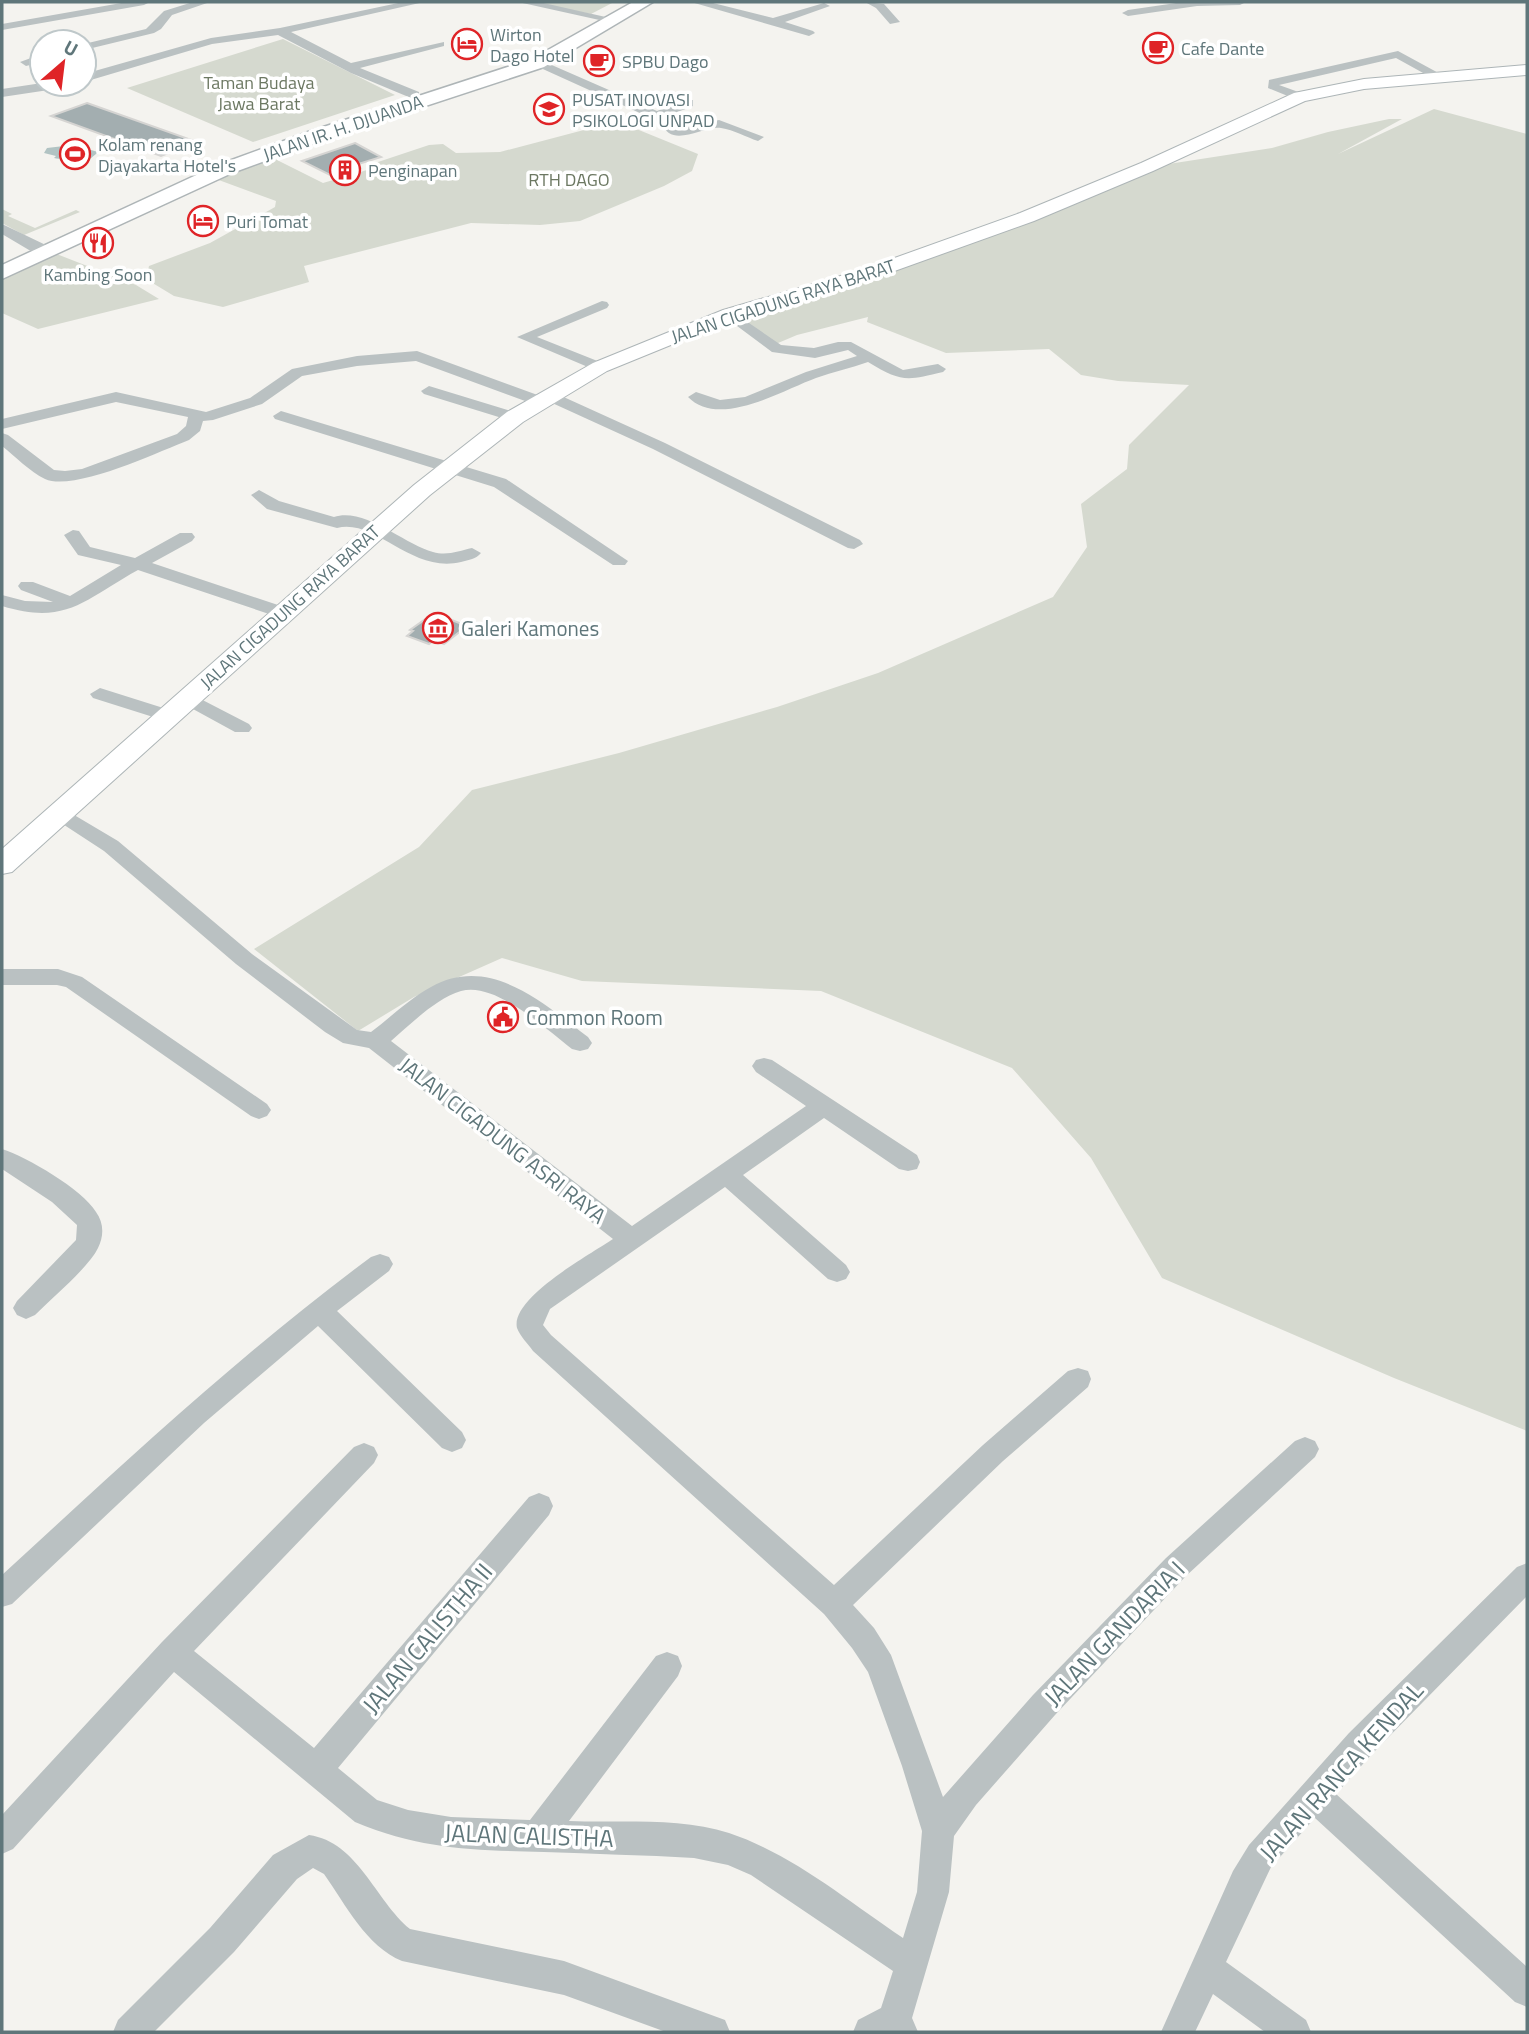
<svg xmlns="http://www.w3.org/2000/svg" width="1529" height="2034" font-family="'Titillium Web',sans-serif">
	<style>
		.green { fill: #d5d9cf }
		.water { fill: #b1c3c3 }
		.building { fill: #a3aeb0; stroke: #d5d4d2; stroke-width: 2 }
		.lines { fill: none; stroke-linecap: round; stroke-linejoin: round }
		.secondary-casing { stroke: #adb5b7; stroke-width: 2 }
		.primary-casing { stroke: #aeb5b7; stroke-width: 3 }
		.street { fill: #bac1c2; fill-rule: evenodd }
		.secondary { fill: #fff; fill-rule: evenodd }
		.primary { fill: #fff; fill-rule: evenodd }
		.labels { text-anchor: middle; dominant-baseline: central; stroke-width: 7; stroke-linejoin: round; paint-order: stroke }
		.far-poi-label { font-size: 18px; fill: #5f767a; stroke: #fff; text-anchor: start }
		.far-park-label { font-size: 18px; fill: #6c7862; stroke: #fff }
		.far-street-label { font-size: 18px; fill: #5f767a; stroke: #fff }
		.poi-label { font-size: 21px; fill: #5f767a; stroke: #fff; text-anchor: start }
		.street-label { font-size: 21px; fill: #5f767a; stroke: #fff }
		.near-street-label { font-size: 24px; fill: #5f767a; stroke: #fff }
	</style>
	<rect width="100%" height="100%" fill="#f4f3ef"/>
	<path class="green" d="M530,2h84l-23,12z
		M283,39l112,56 -142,47 -126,-54z
		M1434,109l93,25v1297l-133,-53 -232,-100 -71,-120 -79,-90 -191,-77 -239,-10 -80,-23 -88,39 -56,34 -104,-82 165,-102 53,-57 147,-37 158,-46 101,-34 175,-76 34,-50 -6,-43 46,-35 2,-24 60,-60 -71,-4 -37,-6 -32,-26 -103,4 -79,-31 1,-5 -71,18 -26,11 -41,-32 138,-42 281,-105 123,-19 56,-16 61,-13h13l-64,35z
		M599,126l35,2 64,26 -6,17 -28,15 -84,35 -40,4 -69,-2 -167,43 5,16 -86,25 -49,-11 -28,-17 3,-13 61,-23 65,-36 1,-6 -60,-22 53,-23 54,27 44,-13 11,-8 51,-17 14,-1 13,9 44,-1z
		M2,209l10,5 -4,2 27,12 41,-18 4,2 -56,23 -22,-12z
		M54,253l82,32 23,14 -121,30 -36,-16v-36z"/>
	<path class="water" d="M64,146h4l2,6 21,-2 7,2c-12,11 -12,11 -26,7 -6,-2 -12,1 -18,-1l2,-2 -12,-3 3,-5z"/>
	<path class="building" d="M87,103l110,39 -36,14 -110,-40z
		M355,143l26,14 -26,8 5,3 -26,9 -32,-16z
		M434,613l33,13 -23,18 -10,-4 -5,4 -22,-8 6,-5 -3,-1z"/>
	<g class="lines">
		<g class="secondary-casing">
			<path id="secondary" d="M1527,65v10l-163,14 -59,12 -152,70 -119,50 -159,57 -138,40 -130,53 -84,51 -93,73 -418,377 -10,2v-25l412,-364 93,-73 86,-49 130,-53 138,-40 159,-57 121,-50 153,-70 70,-14z"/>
		</g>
		<g class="primary-casing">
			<path id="primary" d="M633,2h20l-109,65 -222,73 -90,33 -230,106v-14l216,-100 90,-33 224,-73z"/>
		</g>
		<path class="street" d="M127,2h23l-6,3 -142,25v-6z
			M193,2h17l-38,13 -11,14 -7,4 -70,17v-6l62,-15 18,-18z
			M403,2h21l-133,30 60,31 93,-21v4l-84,22 59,24v6h-8l-60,-25 -73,-38 -66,9 -128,38v-8l127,-36 69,-10z
			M518,2h21l80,18 -6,3z
			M691,2h18l64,16 51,-15 6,3 -45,16 28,9 2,2 -6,3z
			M865,2l19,2 16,18 -10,2 -14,-16z
			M1183,2h63l-6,3 -43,1 -69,10 -6,-3 6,-3z
			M1398,51l46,25 -10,3 -38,-21 -117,27 25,9 2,3 -6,4 -32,-13 1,-8z
			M42,54v8l-16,4 -6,-4z
			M538,59l119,52 28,-11h8v6l-26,10 13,12 39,-8 45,17 -6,4c-12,-4 -24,-11 -37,-13 -17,-3 -50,22 -59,-5l-128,-58v-4z
			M42,83l26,1 -6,4 -60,9v-8z
			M2,224l50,24 2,3 -7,4 -18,-5 -27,-16z
			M602,301l5,1 2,3 -2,3 -70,29 68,27 3,3 -3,3h-10l-78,-33z
			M730,310l51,35 33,3 24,-6h13l52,28 35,-6 8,5 -3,3c-37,9 -42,10 -75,-10 -17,6 -35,10 -52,16 -33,12 -97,51 -128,19l8,-5 24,8 25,-3 61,-25 51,-16 -9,-6 -33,8 -43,-6 -47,-35 -2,-3z
			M417,351l126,46 2,-3h12l108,49 195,97 3,4 -9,5 -6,-1 -195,-99 -103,-47 -8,5 -6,-2 -120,-44 -59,5 -55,10 -40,28 -49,16 -10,1 -3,10 -11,9c-31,12 -115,52 -144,39 -15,-7 -30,-23 -43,-33v-13l6,2 46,35 11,1 17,-2 95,-35 9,-8 2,-9 -72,-15 -114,27v-10l114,-27 90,20 44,-14 42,-29 65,-13z
			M429,386l92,28 2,3 -8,5 -91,-28 -3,-3z
			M281,411l225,68 122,82 -3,4h-12l-119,-78 -219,-68 -2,-3z
			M259,490l20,11 55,16c31,-10 71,28 99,35 14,4 26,-1 39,-4l9,5c-5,6 -12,7 -20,9 -50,12 -85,-44 -124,-34l-70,-19 -16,-14z
			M73,530l6,1 11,16 45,11 45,-25h12l3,4 -3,4 -40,22 138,46 3,4 -3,4h-12l-140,-47c-53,29 -71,56 -136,36v-11l23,6 28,1 -32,-12 -3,-4 3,-4h12l37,14 51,-31 -43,-10 -14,-20z
			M100,688l76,24 3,4 -10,6 -76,-24 -3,-4z
			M189,693l60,31 3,4 -3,4h-14l-53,-29 -3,-4 3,-4z
			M59,806l59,35 134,113 105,76 14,2c20,-15 38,-33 60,-45 59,-33 112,16 157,50l4,6 -4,6 -8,2 -8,-2c-26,-20 -77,-68 -111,-58 -26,8 -50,33 -70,50l241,185 174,-120 -50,-34 -4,-6 4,-6 8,-2 8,2 145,95 3,7 -3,7 -9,2 -9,-2 -75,-51 -81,57 103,90 4,7 -4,7 -9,3 -9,-3 -103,-92 -175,122 -7,16 8,10 283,250 149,-140 85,-74 10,-3 10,3 3,8 -3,8 -85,74 -150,144 21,23 17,27 52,142 90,-102 133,-137 129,-117 10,-4 10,4 4,8 -4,8 -129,119 -131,139 -79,90 -22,31 -5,56 -37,126 6,14h-65l5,-12 23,-12 12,-37 -142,-96 -23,-10 -34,-7c-50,-3 -100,-4 -150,-6 -72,-2 -121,-2 -189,-30l-181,-150 -161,177 -11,5v-39l160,-173 192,-195 10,-4 10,4 4,8 -4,8 -180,188 120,97 215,-251 10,-4 10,4 4,9 -4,9 -211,253 39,32 31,10 43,7 79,3 126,-164 11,-4 11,4 4,10 -4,10 -109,145c52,2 111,-4 160,12 63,21 119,68 174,105l14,-46 5,-61 -20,-65 -34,-94 -16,-24 -28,-34 -291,-263c-5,-7 -13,-15 -16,-23 -7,-30 74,-74 96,-89l-244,-191 -26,-5 -18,-11 -89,-68 -132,-113 -52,-34 -3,-5 3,-5z
			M2,969h56l24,8 185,127 4,6 -4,6 -8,3 -8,-3 -185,-129 -9,-2h-55z
			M2,1149c25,8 80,40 94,63 8,11 8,24 2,36 -9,19 -47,51 -63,67l-9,4 -9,-4 -4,-7 4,-7 59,-61 1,-15 -25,-23 -50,-33z
			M380,1254l9,3 4,7 -4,7 -52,40 125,121 4,8 -4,8 -10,4 -10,-4 -124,-122 -114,97 -192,181 -10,3v-32c120,-110 238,-221 369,-318z
			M1527,1563v33l-156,159 -35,39 191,173v40l-12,-5 -200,-184 -44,49 -45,95 80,58 5,12h-46l-52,-38 -18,38h-34l72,-161 16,-26 100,-112 168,-166z
			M309,1835c49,7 66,65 101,94l154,32 161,59 5,12h-64l-102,-37 -162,-34c-36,-15 -56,-56 -78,-87l-11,-6 -16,11 -63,73 -80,80h-41l5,-12 92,-92 63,-73z"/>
		<use href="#secondary" class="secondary"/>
		<use href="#primary" class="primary"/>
	</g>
	<defs>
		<g id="hotel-ring" transform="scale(1.575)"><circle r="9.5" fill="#fff" stroke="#df2427" stroke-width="1.5"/><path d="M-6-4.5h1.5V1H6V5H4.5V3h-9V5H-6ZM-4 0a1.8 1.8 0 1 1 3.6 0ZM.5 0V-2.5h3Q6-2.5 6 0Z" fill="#df2427"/></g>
		<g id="cafe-ring" transform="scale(1.575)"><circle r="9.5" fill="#fff" stroke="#df2427" stroke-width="1.5"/><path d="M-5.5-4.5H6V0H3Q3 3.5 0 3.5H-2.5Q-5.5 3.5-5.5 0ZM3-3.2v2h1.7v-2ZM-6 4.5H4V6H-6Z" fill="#df2427"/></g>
		<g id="university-ring" transform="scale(1.575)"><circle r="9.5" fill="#fff" stroke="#df2427" stroke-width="1.5"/><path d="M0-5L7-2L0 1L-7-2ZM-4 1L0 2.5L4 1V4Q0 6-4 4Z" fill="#df2427"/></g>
		<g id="stadium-ring" transform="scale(1.575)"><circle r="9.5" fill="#fff" stroke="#df2427" stroke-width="1.5"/><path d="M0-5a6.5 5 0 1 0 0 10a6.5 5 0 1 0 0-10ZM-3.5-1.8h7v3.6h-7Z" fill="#df2427"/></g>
		<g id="building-ring" transform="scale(1.575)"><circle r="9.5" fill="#fff" stroke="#df2427" stroke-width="1.5"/><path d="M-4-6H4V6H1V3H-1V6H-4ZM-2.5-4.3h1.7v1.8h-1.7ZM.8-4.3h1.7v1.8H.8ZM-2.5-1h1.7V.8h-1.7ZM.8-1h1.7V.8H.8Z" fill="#df2427"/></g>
		<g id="restaurant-ring" transform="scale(1.575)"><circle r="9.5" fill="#fff" stroke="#df2427" stroke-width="1.5"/><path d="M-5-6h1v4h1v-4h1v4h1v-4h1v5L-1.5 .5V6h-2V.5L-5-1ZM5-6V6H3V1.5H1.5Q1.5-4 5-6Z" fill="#df2427"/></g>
		<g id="museum-ring" transform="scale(1.575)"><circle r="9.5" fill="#fff" stroke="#df2427" stroke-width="1.5"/><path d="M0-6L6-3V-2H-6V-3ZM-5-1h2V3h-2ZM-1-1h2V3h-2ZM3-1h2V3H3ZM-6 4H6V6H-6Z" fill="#df2427"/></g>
		<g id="civic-ring" transform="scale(1.575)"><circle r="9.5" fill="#fff" stroke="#df2427" stroke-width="1.5"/><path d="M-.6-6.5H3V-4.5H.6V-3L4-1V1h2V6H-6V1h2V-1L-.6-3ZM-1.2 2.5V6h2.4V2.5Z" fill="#df2427"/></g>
	</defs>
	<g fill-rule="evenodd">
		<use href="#hotel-ring" x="467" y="44"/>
		<use href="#cafe-ring" x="1158" y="48"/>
		<use href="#cafe-ring" x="599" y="61"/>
		<use href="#university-ring" x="549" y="109"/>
		<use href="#stadium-ring" x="75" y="154"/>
		<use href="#building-ring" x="345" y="170"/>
		<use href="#hotel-ring" x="203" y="221"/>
		<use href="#restaurant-ring" x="98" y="243"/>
		<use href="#museum-ring" x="438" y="628"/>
		<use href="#civic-ring" x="503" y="1017"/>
	</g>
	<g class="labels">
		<g class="far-poi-label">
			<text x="490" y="34">Wirton<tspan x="490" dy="21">Dago Hotel</tspan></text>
			<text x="1181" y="48">Cafe Dante</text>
			<text x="622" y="61">SPBU Dago</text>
			<text x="572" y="99">PUSAT INOVASI<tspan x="572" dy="21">PSIKOLOGI UNPAD</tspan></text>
			<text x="98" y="144">Kolam renang<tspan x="98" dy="21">Djayakarta Hotel's</tspan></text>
			<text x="368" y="170">Penginapan</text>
			<text x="226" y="221">Puri Tomat</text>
			<text x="98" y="274" text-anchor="middle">Kambing Soon</text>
		</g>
		<g class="far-park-label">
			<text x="259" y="82">Taman Budaya<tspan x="259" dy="21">Jawa Barat</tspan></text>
			<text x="569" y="179">RTH DAGO</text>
		</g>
		<g class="far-street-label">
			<text transform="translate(343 128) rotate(-19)">JALAN IR. H. DJUANDA</text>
			<text transform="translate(783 301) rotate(-18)">JALAN CIGADUNG RAYA BARAT</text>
			<text transform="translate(290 607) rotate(-42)">JALAN CIGADUNG RAYA BARAT</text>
		</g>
		<g class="poi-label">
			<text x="461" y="628">Galeri Kamones</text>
			<text x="526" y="1017">Common Room</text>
		</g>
		<g class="street-label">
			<text transform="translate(503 1140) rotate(38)">JALAN CIGADUNG ASRI RAYA</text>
		</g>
		<g class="near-street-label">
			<text transform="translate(1114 1633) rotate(-46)">JALAN GANDARIA I</text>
			<text transform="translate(427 1638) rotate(-50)">JALAN CALISTHA II</text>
			<text transform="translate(1341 1771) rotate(-48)">JALAN RANCA KENDAL</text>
			<text transform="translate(529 1835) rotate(2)">JALAN CALISTHA</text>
		</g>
	</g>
	<rect width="1529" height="2034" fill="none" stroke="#5f767a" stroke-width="7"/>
	<g transform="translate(63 63) rotate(28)"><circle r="33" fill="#ffffff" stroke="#bfc8ca" stroke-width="2"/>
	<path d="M0-5L12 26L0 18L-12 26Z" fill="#df2427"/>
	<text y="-10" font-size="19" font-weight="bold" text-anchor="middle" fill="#5f767a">U</text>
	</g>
</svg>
